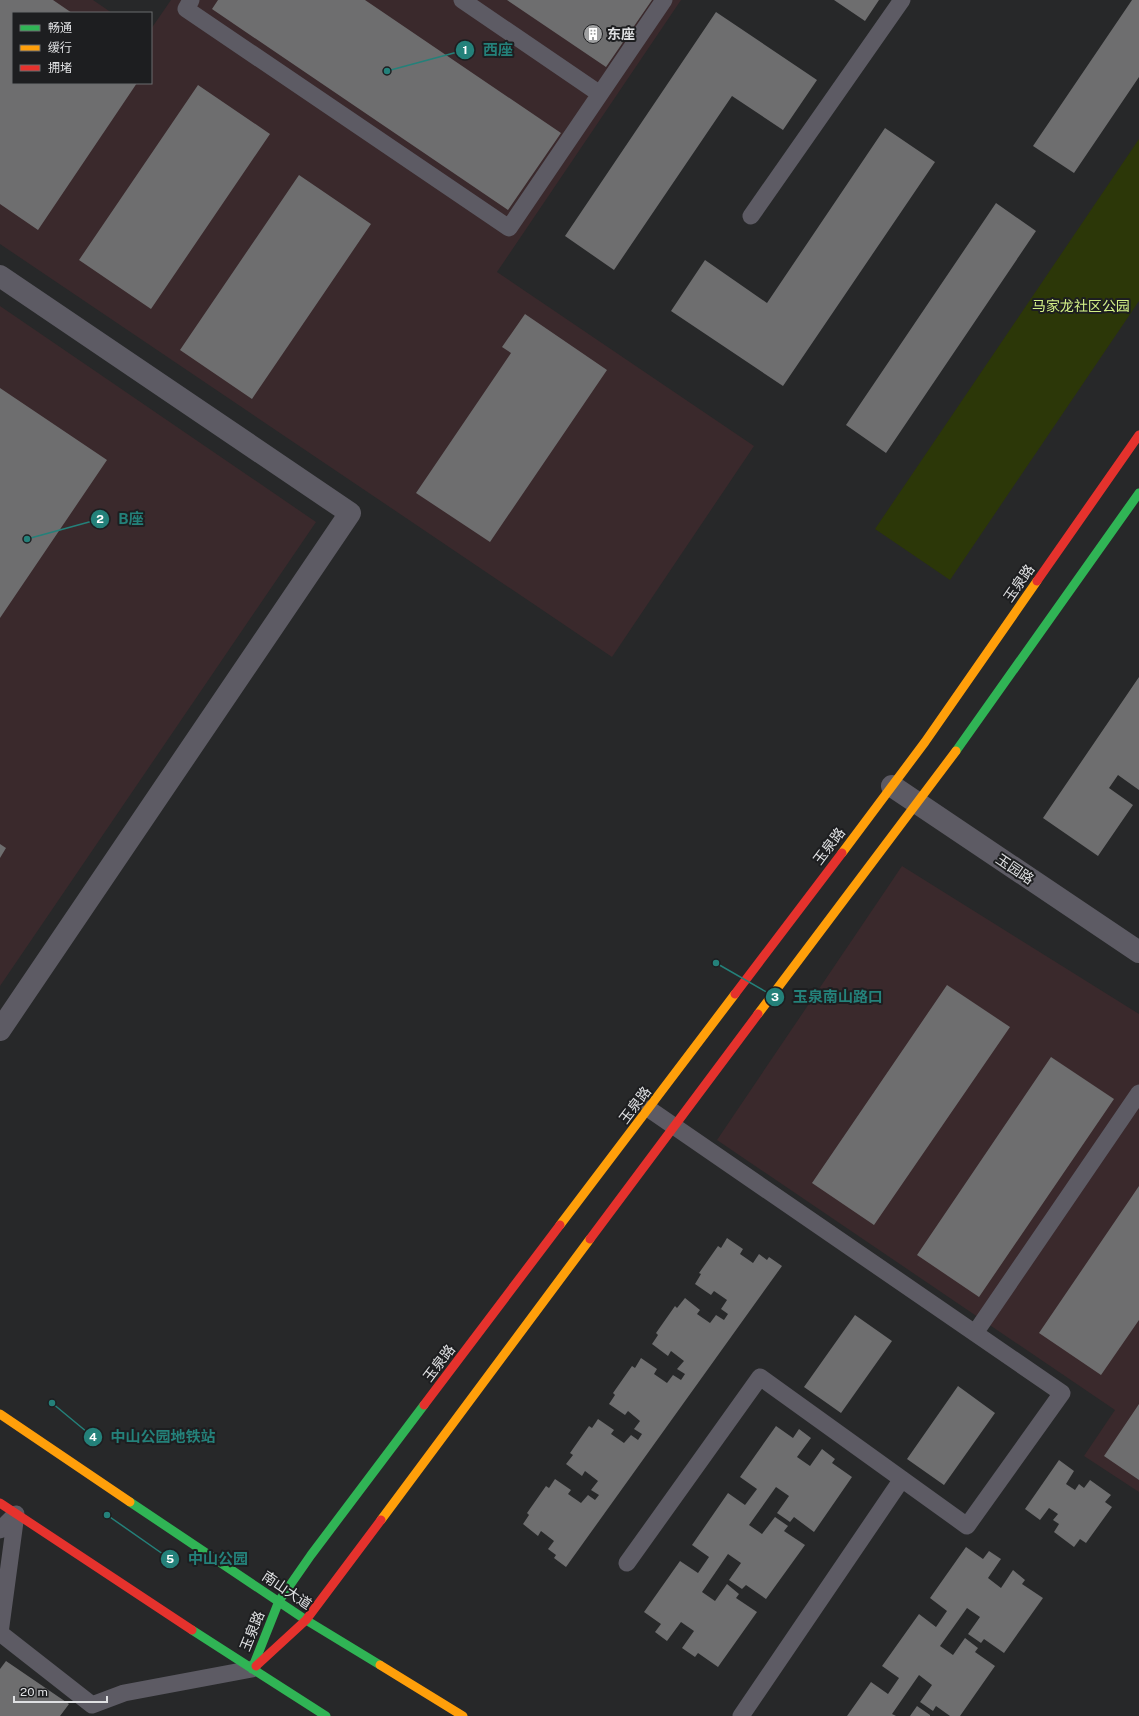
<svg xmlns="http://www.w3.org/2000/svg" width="1139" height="1716" font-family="'Public Sans','Noto Sans SC',sans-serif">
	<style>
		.commercial { fill: #3a292c }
		.green { fill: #2c3708 }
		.building { fill: #6e6e6f }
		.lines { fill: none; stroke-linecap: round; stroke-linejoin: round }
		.lane { stroke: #5d5b64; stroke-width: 17 }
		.street { stroke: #5d5b64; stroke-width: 22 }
		.fast { stroke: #30b455; stroke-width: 9 }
		.slow { stroke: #ff9f0a; stroke-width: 9 }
		.jam { stroke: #e5322d; stroke-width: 9 }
		.labels { text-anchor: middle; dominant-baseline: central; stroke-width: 4; stroke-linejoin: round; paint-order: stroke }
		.poi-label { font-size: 14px; font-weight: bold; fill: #dfe0e2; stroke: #1d1e20; text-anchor: start }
		.park-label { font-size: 14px; fill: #d3f087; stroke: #1d1e20 }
		.street-label { font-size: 14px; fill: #dfe0e2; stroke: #1d1e20 }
		.leader { fill: none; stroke: #24817a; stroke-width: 1.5 }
		.callout-dot { fill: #24817a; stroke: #1d1e20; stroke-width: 1.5 }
		.mark-label { font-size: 12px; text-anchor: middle; font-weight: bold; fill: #fff }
		.callout-label { font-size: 15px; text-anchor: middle; font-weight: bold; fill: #24817a; stroke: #1d1e20; stroke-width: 4; stroke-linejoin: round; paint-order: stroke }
	</style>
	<rect width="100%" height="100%" fill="#272829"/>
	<path class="commercial" d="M0,0h93l19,13h-99v70h138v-54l20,-29h510l-184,272 257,174 -142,211 -612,-413z
		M0,306l316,216 -316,464z
		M902,866l237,148v478l-55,-36 31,-46 -398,-270z"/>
	<path class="green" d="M1139,139v162l-189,279 -75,-51z"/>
	<path class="building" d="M0,0h53l19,13h-59v70h124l-99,147 -38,-26z
		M218,0h147l196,133 -53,77 -296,-201z
		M507,0h145l-46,67z
		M834,0h45l-14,21z
		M1132,0h7v77l-65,96 -41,-27z
		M716,12l101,68 -34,50 -51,-34 -118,174 -49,-34z
		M198,85l72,49 -119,175 -72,-49z
		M885,128l50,34 -152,224 -112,-75 34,-51 62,43z
		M299,175l72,49 -119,175 -72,-49z
		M996,203l40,28 -150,222 -40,-28z
		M525,314l82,56 -117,172 -74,-49 95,-140 -9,-6z
		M0,388l107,72 -107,158z
		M1139,677v113l-21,-15 -9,13 24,17 -35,51 -55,-38z
		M0,844l6,4 -6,10z
		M947,985l63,42 -136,198 -62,-42z
		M1051,1057l63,42 -135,198 -62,-42z
		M1139,1186v134l-38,55 -62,-42z
		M727,1238l16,11 -3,5 13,9 6,-9 8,6 2,-3 13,9 -216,301 -12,-9 2,-3 -8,-6 6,-8 -13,-10 -3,5 -15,-12 6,-9 -2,-2 19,-27 3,2 6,-9 16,11 -3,4 13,9 7,-8 7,5 4,-5 -8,-5 7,-9 -13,-10 -3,5 -16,-12 7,-9 -3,-2 19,-27 3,2 6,-9 16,11 -3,4 13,9 7,-8 7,5 4,-6 -8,-5 6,-8 -12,-10 -3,4 -16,-11 6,-9 -2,-2 19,-27 3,2 6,-10 16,11 -3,5 13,9 6,-8 8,5 4,-6 -8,-5 7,-8 -13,-10 -3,5 -16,-12 6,-9 -2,-2 19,-27 2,2 8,-10 15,12 -3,4 13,9 6,-8 8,5 4,-6 -7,-5 6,-9 -13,-9 -3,4 -16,-11 6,-10 -2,-1 19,-27 3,2z
		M855,1315l37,26 -51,72 -37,-26z
		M958,1386l37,27 -51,72 -37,-26z
		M1139,1404v76l-35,-24z
		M776,1426l17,12 6,-9 12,9 -14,19 13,9 12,-17 13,10 -3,4 20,14 -38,55 -20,-15 -4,5 -13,-9 12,-17 -13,-9 -27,38 13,9 13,-17 13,9 -4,5 21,14 -39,54 -20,-14 -4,4 -13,-9 12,-17 -13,-9 -26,38 13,9 12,-17 12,10 -3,4 21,14 -39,55 -20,-14 -3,4 -13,-9 12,-17 -13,-9 -14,19 -12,-9 6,-8 -17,-12 36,-51 18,12 11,-16 -17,-12 36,-52 17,12 12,-16 -17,-12z
		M1059,1460l15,11 -8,13 9,6 4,-6 5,4 6,-8 21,15 -6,7 7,5 -26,36 -6,-4 -6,8 -20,-15 5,-8 -6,-4 5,-6 -9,-6 -9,12 -15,-11z
		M966,1547l17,12 6,-8 12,8 -13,19 13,10 12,-18 12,10 -3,4 21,14 -39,55 -20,-14 -3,4 -13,-9 12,-17 -13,-9 -27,38 13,9 12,-17 13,10 -3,4 20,14 -35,50h-10l-14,-10 -3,5 -13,-9 12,-17 -13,-10 -27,39 4,2h-49l24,-34 17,12 11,-16 -17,-12 37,-52 17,13 11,-16 -17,-13z
		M6,1661l63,43 -9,12h-60v-47z
		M917,1706l13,9v1h-20z"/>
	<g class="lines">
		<path class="lane" d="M191,0l-5,9 323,219 155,-228
			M462,0l138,94
			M751,216l151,-216
			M975,1333l164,-240
			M16,1514l-16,119 92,72 32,-12 128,-24
			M0,1530l16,-16
			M627,1563l133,-186 207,149 95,-133 -413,-284
			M741,1716l161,-237"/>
		<path class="street" d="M0,276l350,237 -350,517
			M892,786l247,166"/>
		<path class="fast" d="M956,751l183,-258
			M130,1502l176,118 74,45
			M192,1630l134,86
			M252,1669l27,-68 32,-46 113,-150"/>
		<path class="slow" d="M842,853l83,-111 112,-161
			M758,1014l198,-263
			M560,1225l175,-231
			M0,1414l130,88
			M381,1520l209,-281
			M380,1665l83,51"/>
		<path class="jam" d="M1037,581l102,-146
			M735,994l107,-141
			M590,1239l168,-225
			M424,1405l136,-180
			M0,1503l192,127
			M256,1666l50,-46 75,-100"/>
	</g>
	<defs>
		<g id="building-disc" transform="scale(1)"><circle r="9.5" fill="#9fa0a1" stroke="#1d1e20"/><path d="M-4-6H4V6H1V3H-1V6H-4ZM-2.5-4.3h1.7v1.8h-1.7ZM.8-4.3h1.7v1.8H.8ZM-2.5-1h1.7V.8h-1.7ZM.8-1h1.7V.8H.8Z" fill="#fff"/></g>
	</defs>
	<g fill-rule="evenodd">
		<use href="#building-disc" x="593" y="34"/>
	</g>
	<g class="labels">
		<g class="poi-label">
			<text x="607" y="34">东座</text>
		</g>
		<g class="park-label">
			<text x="1081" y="306">马家龙社区公园</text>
		</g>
		<g class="street-label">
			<text transform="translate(1019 583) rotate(-55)">玉泉路</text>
			<text transform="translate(829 846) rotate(-53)">玉泉路</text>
			<text transform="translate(1015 869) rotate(34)">玉园路</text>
			<text transform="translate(635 1105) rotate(-53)">玉泉路</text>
			<text transform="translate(439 1363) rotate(-53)">玉泉路</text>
			<text transform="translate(287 1590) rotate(34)">南山大道</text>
			<text transform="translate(252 1631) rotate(-68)">玉泉路</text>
		</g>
	</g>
	<path class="leader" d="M387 71L465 50M27 539L100 519M716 963L775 997M52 1403L93 1437M107 1515L170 1559"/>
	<g class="callout-dot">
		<circle cx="387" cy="71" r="4"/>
		<circle cx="27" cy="539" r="4"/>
		<circle cx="716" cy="963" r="4"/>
		<circle cx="52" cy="1403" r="4"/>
		<circle cx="107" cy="1515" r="4"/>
		<circle cx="465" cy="50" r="10"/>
		<circle cx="100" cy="519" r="10"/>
		<circle cx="775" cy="997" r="10"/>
		<circle cx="93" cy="1437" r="10"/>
		<circle cx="170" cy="1559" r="10"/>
	</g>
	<g class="mark-label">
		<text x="465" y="54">1</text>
		<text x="100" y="523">2</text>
		<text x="775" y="1001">3</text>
		<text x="93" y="1441">4</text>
		<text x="170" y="1563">5</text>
	</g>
	<g class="callout-label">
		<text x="498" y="55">西座</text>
		<text x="131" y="524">B座</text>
		<text x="838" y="1002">玉泉南山路口</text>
		<text x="163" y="1442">中山公园地铁站</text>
		<text x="218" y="1564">中山公园</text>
	</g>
	<rect x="12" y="12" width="140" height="72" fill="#1d1e20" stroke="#6b6c6e"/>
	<rect x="20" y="25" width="20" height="6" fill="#30b455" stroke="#6b6c6e"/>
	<text x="48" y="32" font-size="12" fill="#dfe0e2">畅通</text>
	<rect x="20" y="45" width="20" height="6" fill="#ff9f0a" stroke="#6b6c6e"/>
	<text x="48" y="52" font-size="12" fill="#dfe0e2">缓行</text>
	<rect x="20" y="65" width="20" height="6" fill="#e5322d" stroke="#6b6c6e"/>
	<text x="48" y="72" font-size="12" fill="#dfe0e2">拥堵</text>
	<path d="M14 1696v6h93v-6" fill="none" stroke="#dfe0e2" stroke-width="2"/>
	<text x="20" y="1696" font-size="12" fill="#dfe0e2" stroke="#1d1e20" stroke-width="3" paint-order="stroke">20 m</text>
</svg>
